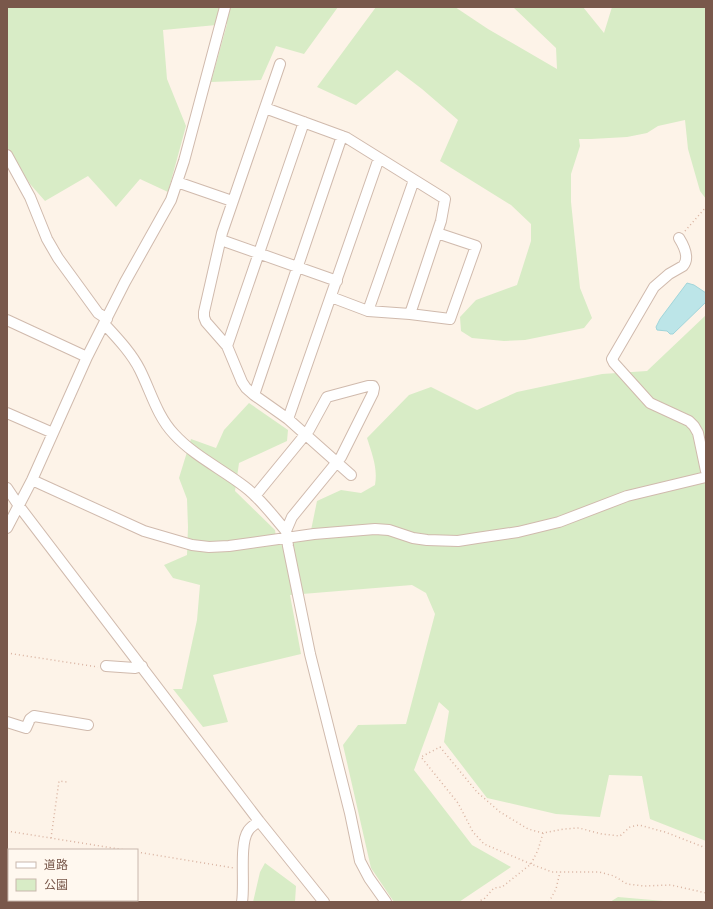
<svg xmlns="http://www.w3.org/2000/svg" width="713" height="909" font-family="Roboto,'Noto Sans JP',sans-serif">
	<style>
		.green { fill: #d8ecc6 }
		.water { fill: #bce5e8; stroke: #a1d5da }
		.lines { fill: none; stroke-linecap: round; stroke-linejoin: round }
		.minor-casing { stroke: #d0baad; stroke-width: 12 }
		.path { stroke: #d9b3a1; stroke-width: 1.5; stroke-dasharray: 1 3; stroke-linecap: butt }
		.minor { stroke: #fff; stroke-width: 10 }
	</style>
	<rect width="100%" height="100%" fill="#fdf3e8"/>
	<path class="green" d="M7,7h331l-34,47 -28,-8 -15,34 -50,2 16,-58 -64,6 4,49 19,47 -18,66 -28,-13 -24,28 -28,-31 -43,25 -15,-17 -23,-36z
		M376,7h50l2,1 27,-1 33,22 69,40 -1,-21 -43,-41h70l21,26 8,-26h94v192l-6,-8 -12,-42 -3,-29 -27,6 -11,7 -20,4 -36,2h-12l1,7 -9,28v28l9,86 12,30 -8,10 -59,12 -21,1 -32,-3 -11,-7 -1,-14 16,-17 41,-15 14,-44v-17l-20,-19 -71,-44 18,-41 -36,-31 -25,-19 -41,35 -39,-18z
		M706,315v526l-56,-22 -8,-43 -33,-1 -9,42 -44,-3 -69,-16 -43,-56 5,-31 -10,-9 -25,68 58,75 39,22 -52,35h-65l-23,-34 -28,-123 15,-20 48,-1 29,-110 -9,-21 -14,-8 -122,10 11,59 -88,21 15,47 -25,5 -30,-38h9l15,-69 3,-35 -27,-7 -9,-13 23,-10 1,-28 -1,-28 -8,-21 12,-39 25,9 8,-18 25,-27 39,27 -1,11 -48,22 -4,28 40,39 2,15 32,-5 8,-39 24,-11 20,3 14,-8c3,-17 -3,-31 -8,-47l42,-43 22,-8 46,23 40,-18 85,-18 45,-3z
		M265,863l31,23 -1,16h-42l7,-30z
		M618,897l46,4 7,1h-61z"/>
	<path class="water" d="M687,283l7,2 12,8v9l-33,32h-3l-3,-3 -10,-1 -1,-3 4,-8z"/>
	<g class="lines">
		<g class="minor-casing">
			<path id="minor" d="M280,64l-58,169 -18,79v5l2,5 21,24 15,36 4,6 8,7 34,24 63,56
				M265,108l82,30 98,61 -4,22 -31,93
				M7,155l23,42 17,42 11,19 40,55 9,6
				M177,182l55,19
				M679,238c5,8 11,20 4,28l-14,8 -15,13 -42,72 2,4 36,40 39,18 5,5 4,7 8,38
				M221,240l116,41
				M331,297l37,14 42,3 40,5 26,-73 -39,-13
				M368,311l46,-131
				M7,320l80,37
				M104,326l3,1c12,13 25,27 33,43 11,22 17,46 34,64 20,22 48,35 71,53 16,12 28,29 41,44
				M227,346l77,-224
				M254,395l88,-259
				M7,413l46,20
				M288,419l91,-261
				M32,480l112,51 48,14 17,2 20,-1 85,-12 61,-5 14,1 24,8 14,2 31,1 19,-3 41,-6 41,-10 68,-26 79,-19
				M7,488l12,18 240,315 65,81
				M255,496l54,-66 18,-33 41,-11h5l1,2 -1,5 -32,64 -49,60 -6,14 2,15 22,108 40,159 10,48 9,17 17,24
				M7,528l25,-48 55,-123 38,-75 46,-82 13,-39 41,-154
				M106,666l29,2 7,-2
				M7,722l19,6 4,-9 4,-3 54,9
				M242,902c3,-17 -3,-58 6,-71 2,-4 8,-7 11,-10"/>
		</g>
		<path class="path" d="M685,231l21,-24
			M7,653l91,14
			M7,831l118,19
			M543,833l-5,17 -7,14 21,8h47l15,4 13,8 17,2 27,-1 35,8
			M51,838l8,-57 8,1
			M137,852l97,16
			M477,902l7,-3 10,-11 8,-1 29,-23 -47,-20 -11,-12 -15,-29 -37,-46 19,-10 37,45 23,20 28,17 15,4 21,-4 15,-1 23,6 18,2 10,-9 9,-2 26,7 41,16
			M549,902l7,-13 4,-17"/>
		<use href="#minor" class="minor"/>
	</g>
	<rect width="713" height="909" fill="none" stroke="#79584b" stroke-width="16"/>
	<rect x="8" y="849" width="130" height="52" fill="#fff8ef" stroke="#c9b8ad"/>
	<rect x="16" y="862" width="20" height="6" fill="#ffffff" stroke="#c9b8ad"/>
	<text x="44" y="869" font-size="12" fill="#79584b">道路</text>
	<rect x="16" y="879" width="20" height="12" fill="#d8ecc6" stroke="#c9b8ad"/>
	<text x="44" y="889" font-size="12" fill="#79584b">公園</text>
</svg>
